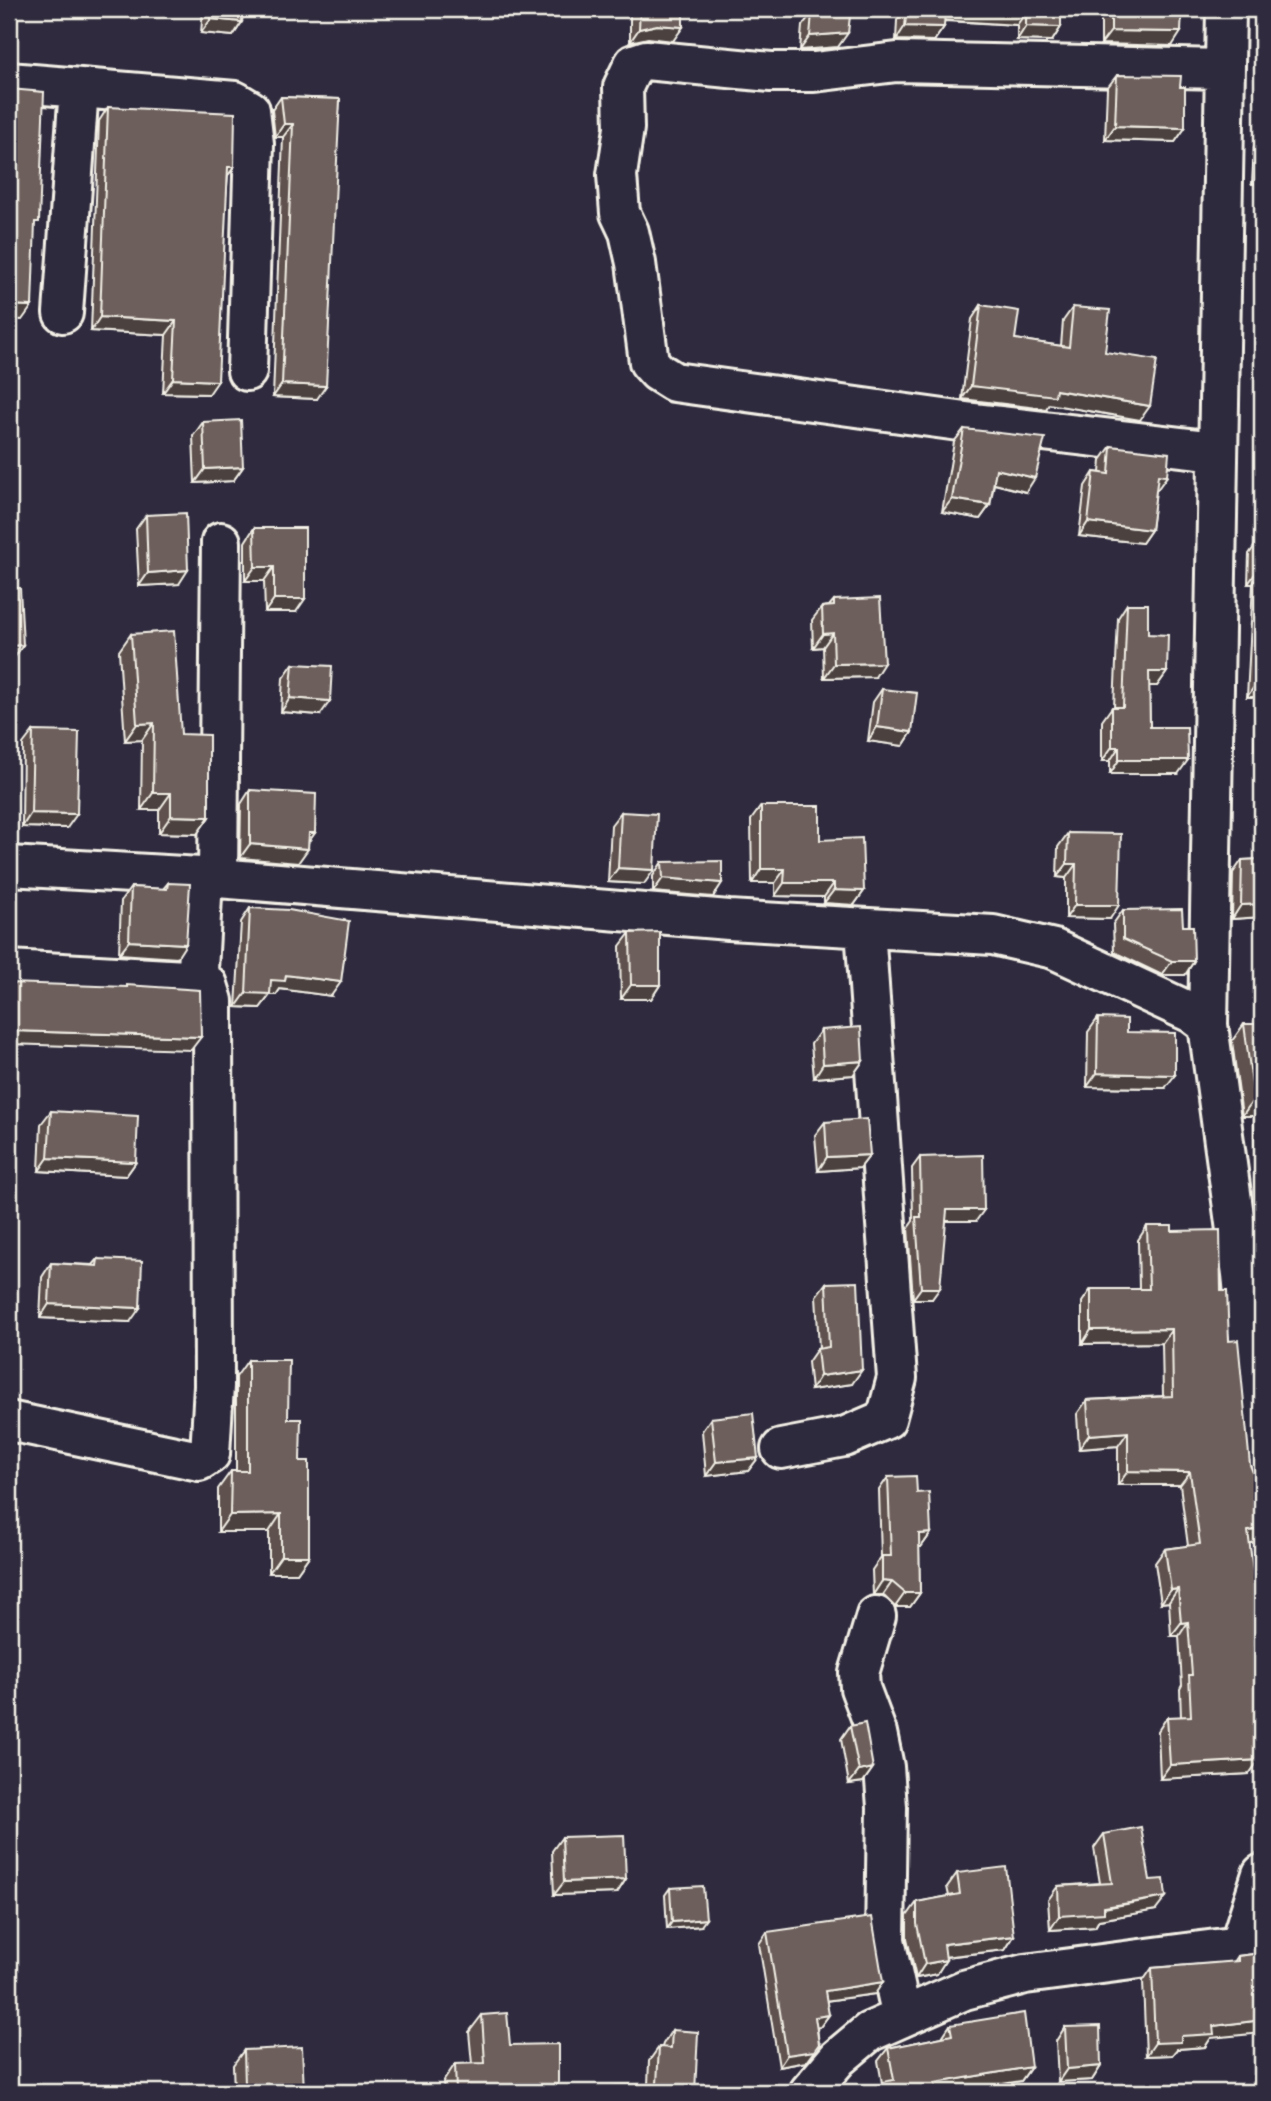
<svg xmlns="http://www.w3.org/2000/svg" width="1271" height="2101" font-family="'Balsamiq Sans',sans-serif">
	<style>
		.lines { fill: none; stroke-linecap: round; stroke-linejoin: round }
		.minor-casing { stroke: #f4f1e8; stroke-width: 44 }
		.minor { stroke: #2f2a3d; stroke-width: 38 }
		.wall { fill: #5e514e; stroke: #f4f1e8; stroke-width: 2 }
		.shaded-wall { fill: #4c4240; stroke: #f4f1e8; stroke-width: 2 }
		.building { fill: #6d5e5b; stroke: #f4f1e8; stroke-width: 2 }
	</style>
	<rect width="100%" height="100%" fill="#2f2a3d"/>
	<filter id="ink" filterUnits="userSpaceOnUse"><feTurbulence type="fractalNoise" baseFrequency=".0143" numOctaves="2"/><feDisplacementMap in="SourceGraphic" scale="14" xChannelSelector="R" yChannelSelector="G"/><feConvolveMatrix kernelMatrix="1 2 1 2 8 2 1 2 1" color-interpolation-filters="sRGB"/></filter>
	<g filter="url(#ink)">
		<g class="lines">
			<g class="minor-casing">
				<path id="minor" d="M1226,9l-18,1016 34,249 20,203
					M9,82l226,19 15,9 4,34 -7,227
					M63,313l16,-225
					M1216,451l-250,-29 -292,-40 -16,-10 -9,-10 -13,-99 -7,-31 -9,-19 -3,-38 7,-47 -1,-41 11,-23 12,-4 125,12h43l83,-10 327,7
					M9,866l209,12 511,42 264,15 61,14 138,64 16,12
					M218,878l3,-336
					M9,970l177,10 12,-10 5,-92
					M9,1421l190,40 11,-7 4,-68 -1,-385 -5,-16 -15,-9
					M781,1449l63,-12 42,-18 11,-41 -32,-449
					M876,1616l-17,57 1,15 17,45 7,34 3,40 -2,133 17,77
					M1239,1946l23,-72
					M809,2092l29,-34 31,-26 95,-42 61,-16 237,-31"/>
			</g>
			<use href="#minor" class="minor"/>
		</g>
		<path class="wall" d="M203,9h40l-1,13 -9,14 -32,-3z
			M632,9h51l-10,32 -25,-3 -18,4v-31z
			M905,9h156v18l-9,14 -35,-1v-15l-73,-4v6l-10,14 -38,-1 1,-20z
			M1101,9h94l-5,7h-9l-9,30 -71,-2z
			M812,13l26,34 -38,3 2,-24z
			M1117,75l63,12 5,41 -10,14 -70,-2 2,-52z
			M281,97l59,2 -23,300 -44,-2 10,-260h-8l-3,-27z
			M108,107l126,60 -6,8 -19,219 -46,-1 3,-58 -75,-4 8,-210z
			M1262,135v49h-10l2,-37z
			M981,305l34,34 46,7 2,-25 10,-14 32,45 35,68 -91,-16 -3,5 -84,-10 10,-80z
			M1262,420v31h-3z
			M203,422l40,45 -10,14 -38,2 -2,-47z
			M964,429l62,63 -32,-8 -4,21 -10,14 -38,-7 12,-70z
			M1111,446l56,30 -11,13 -5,41 -9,13 -63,-7 6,-50 9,-14 6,1 1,-13z
			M146,515l33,69 -40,2 -3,-57z
			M254,528l42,84h-31l-1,-31h-19v-39z
			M1259,540l3,1v209h-8l1,-53h-8l6,-113h-5l1,-30z
			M834,600l41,77 -51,1 -1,-31 -10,1 -1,-28 10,-13 7,-1z
			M1127,604l21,30 19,38 -10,14h-8l1,41 28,47h-68v-13h-8v-40l10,-14h2l4,-89z
			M131,634l50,100 28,83 -12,17 -38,-1v-23h-18l1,-70 -17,1 -6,-90z
			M293,664l27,51 -39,-3 2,-34z
			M882,689l30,43 -9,14 -35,-5 5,-39z
			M33,731l34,97 -45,-1 1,-83z
			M250,790l58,52 -10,21 -58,-5 1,-54z
			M761,806l59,34 44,51 -10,14 -30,-2v-6l-49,-1v-13h-23l-1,-63z
			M621,812l23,72 -36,-2 3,-57z
			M1068,833l42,86 -44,-1v-40l-9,-1 1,-30z
			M1262,859v58l-30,2 1,-46 9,-13z
			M662,862l51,35 -60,-5v-16z
			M168,883l9,75 -58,-4 2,-53 10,-14 32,2z
			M250,908l81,88 -51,-7 -4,6h-6l-10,13 -24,-1 5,-85z
			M1123,910l71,51 -9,14h-23l-48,-23 -1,-28z
			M630,933l30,52 -9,14h-30l-1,-53z
			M1098,1018l67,70 -78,-1 1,-55z
			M1262,1018v153h-7l-1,-55h-12l-10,-75 12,-17h14z
			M821,1030l42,31 -10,14 -39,3 -3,-34z
			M51,1111l85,51 -10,14 -87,-5 2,-47z
			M825,1122l45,33 -10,13 -42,3 -3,-36z
			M920,1157l56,64h-30l-14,78h-19l-5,-71 5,-7 -1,-53z
			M1147,1226l25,5 49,60 29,174 12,28v42l-5,7 -8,1 8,59h5v43l-5,7h-2l4,108 -10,14 -89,5 -2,-48 9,-14h14l-1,-28 2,-4 -3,-49h-8l-2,-34 -8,1 -6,-40 10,-14 23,-3 -8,-61h-62v-39l-39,3 -2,-35 10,-14 76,-4 -1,-53 -80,1v-42l9,-13h48l-1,-49z
			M98,1259l32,63 -90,-4 2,-41 9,-14 42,2z
			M826,1283l26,101 -41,6 -3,-28 9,-13 2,-1 -3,-52z
			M248,1360l40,59 12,42 9,95 -12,17h-28v-41h-51v-43l13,-18h5v-94z
			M711,1418l47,40 -10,13 -42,5 -4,-45z
			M888,1477l29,16 14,40 -10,14h-2l1,46 -10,14h-15l-12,-12h-10l-1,-25 9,-13 -2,-67z
			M850,1726l23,42 -10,14 -14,2 -8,-45z
			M1104,1834l46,46 6,30 -57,10 -4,7 -45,3 -2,-30 10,-14 42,-3 -6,-35z
			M562,1837l64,42 -9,14 -63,2 -2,-44z
			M957,1873l57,63 -9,14 -59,7 -9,17 -21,4 -9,-40v-22l10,-14 32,-6 -2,-9z
			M670,1888l31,38 -34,3 -2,-34z
			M767,1932l108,62 -49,7 3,14 -9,12h-3l2,17 -13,18 -27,5 -20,-123z
			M1262,1953l-57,94 -28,2 -5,6 -26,1 -3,-75 9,-13 82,-6 4,-6z
			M482,2015l28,30 48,47h-114l-1,-10 12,-18h17l-3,-32z
			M950,2025l81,42 -10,14 -67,11h-79l7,-9 -4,-22 10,-13 54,-11z
			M1065,2027l36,39 -9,14 -34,2 -2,-41z
			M672,2030l23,62h-85l4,-6 34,-1 1,-24 10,-14h3l1,-3z
			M244,2050l60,42h-70l-1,-27z"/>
		<path class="shaded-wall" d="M933,9h50l43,3 -9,13 -92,-6z
			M1177,9h18l-5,7h-18z
			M211,19l31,3 -9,14 -32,-3z
			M657,25l26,2 -10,14 -25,-3 -18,4 9,-13z
			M905,26l39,1 -10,14 -38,-1z
			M1026,26l35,1 -9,14 -35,-1z
			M1111,31l70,1 -9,14 -71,-2z
			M848,33l-10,14 -38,3 10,-14z
			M284,124h9l-10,13h-8z
			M1115,126l70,2 -10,14 -70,-2z
			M228,167h6l-10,14z
			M1262,170v14h-10z
			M9,305l23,1 -10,14 -13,-1z
			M100,317l76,4 -10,14 -75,-4z
			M173,379l45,2 -9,13 -46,-1z
			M282,384l44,2 -9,13 -44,-2z
			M971,386l85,4 94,16 -10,14 -91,-16 -3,5 -84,-10z
			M243,467l-10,14 -38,2 10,-14z
			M996,469l39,9 -9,14 -39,-10z
			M1158,475l9,1 -10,14 -9,-1z
			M952,499l38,6 -10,14 -38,-7z
			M1088,522l63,8 -9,13 -63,-7z
			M255,567h19l-10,14h-19z
			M188,570l-9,14 -40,2 9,-13z
			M1257,571h5l-9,13h-5z
			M274,599h31l-9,13h-31z
			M833,633l-10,14 -10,1 10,-14z
			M23,645l-11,16h-3v-15z
			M884,663l-9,14 -51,1 10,-14z
			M1149,672h18l-10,14h-17z
			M1256,684h6v4l-7,9h-8z
			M290,698l40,3 -10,14 -39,-3z
			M154,723l-12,17 -17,1 12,-17z
			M877,727l35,5 -9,14 -35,-5z
			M1262,738v12h-8z
			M1112,747h7l-9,14h-8z
			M1119,760h69l-10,14h-68z
			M153,793h18l-12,17h-18z
			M31,813l46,1 -10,14 -45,-1z
			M171,816l38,1 -12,17 -38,-1z
			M309,833h6l-10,14z
			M250,844l58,5 -10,14 -58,-5z
			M1067,864h9l-10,14 -9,-1z
			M618,868l36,2 -10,14 -36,-2z
			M761,869h24l-10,14h-23z
			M663,878l59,5 -9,14 -60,-5z
			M784,883h50l-10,14 -49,-1z
			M834,890l30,1 -10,14 -30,-2z
			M1262,904v13l-30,2 9,-14z
			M1075,905h44l-9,14 -44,-1z
			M129,941l57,3 -9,14 -58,-4z
			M1172,961h22l-9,14h-23z
			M286,975l55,7 -10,14 -51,-7 -4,6h-6l-10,13 -24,-1 10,-14 25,-13z
			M631,985h29l-9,14h-30z
			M15,1031l186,6 -10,13 -182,-6z
			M863,1061l-10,14 -39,3 9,-14z
			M1097,1073l78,2 -10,13 -78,-1z
			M1254,1099h8v5l-8,12h-12z
			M9,1122h5l-5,8z
			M870,1155l-10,13 -42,3 9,-14z
			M48,1158l88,4 -10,14 -87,-5z
			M1262,1161v10h-7z
			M947,1210h37l-8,11h-37z
			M921,1288h19l-8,11h-19z
			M49,1304l91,4 -10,14 -90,-4z
			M1172,1329l-10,14 -80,1 9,-14z
			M862,1370l-10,14 -41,6 9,-14z
			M1128,1432l-10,14 -39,3 10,-14z
			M758,1458l-10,13 -42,5 10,-14z
			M1128,1471l62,1 -10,13h-62z
			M281,1514l-12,18h-51l12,-17z
			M1262,1529v6l-5,7 -19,3 10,-14z
			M931,1533l-10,14h-12l10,-13z
			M281,1556h28l-12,17h-28z
			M882,1581l10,1 -9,13h-10z
			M1178,1589l-9,13 -8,1 10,-13z
			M905,1593h15l-10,14h-15z
			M1188,1622l-9,14h-8l10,-13z
			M1262,1638v7l-5,7h-12l10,-13z
			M1259,1760l-10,14 -89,5 10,-14z
			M873,1768l-10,14 -14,2 10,-13z
			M626,1879l-9,14 -63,2 10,-13z
			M1166,1897l-10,13 -57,10 -4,7 -45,3 9,-14z
			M706,1919l-5,7 -34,3 5,-7z
			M1014,1936l-9,14 -71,8 10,-14z
			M946,1960l-9,14 -21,4 9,-14z
			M883,1982l-8,12 -58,8 8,-11z
			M829,2015l-9,12 -13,2 8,-12z
			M1262,2020v13l-51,5 -6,9 -28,2 -5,6 -26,1 9,-13 58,-17z
			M819,2044l-13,18 -27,5 8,-12z
			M1101,2066l-9,14 -34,2 9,-13z
			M1031,2067l-10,14 -67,11h-25l6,-9z
			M268,2084l-6,8h-22l5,-7z"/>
		<path class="building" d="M212,9h31l-1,13 -31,-3z
			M640,9h43v18l-26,-2 -18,4z
			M907,9h38l-1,18 -39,-1z
			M983,9h78v18l-35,-1v-14z
			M1111,9h71l-1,23 -70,-1z
			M812,13l38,3 -2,17 -38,3z
			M1117,75l64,1 -1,11h5v41l-70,-2z
			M9,89l35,3 -5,130h-4l-3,84 -23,-1z
			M281,97l59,2 -14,287 -44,-2 11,-260h-9z
			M108,107l127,6 -1,54h-6l-10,214 -45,-2 3,-58 -76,-4z
			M981,305l38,6 -4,28 54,8 4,-40 37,3 -5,42 52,8 -7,46 -94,-16 -1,6 -84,-10z
			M9,358h2l-2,38z
			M241,420l2,47 -38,2 -2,-47z
			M964,429l81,9 -10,40 -39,-9 -6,36 -38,-6z
			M1111,446l58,7 -2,23 -9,-1 -7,55 -63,-8 6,-50 15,2z
			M186,513l2,57 -40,3 -2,-58z
			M254,528h51v71h-31v-32h-19z
			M1259,540l3,1v143h-6l6,-113h-5z
			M9,588h11l3,57 -14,1z
			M880,598l4,65 -50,1 -1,-31 -10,1 -1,-27 12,-1v-6z
			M1127,604h21v30l20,1 -1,37h-18l1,55h37l1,33h-69v-13h-7v-40h11z
			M174,631l7,103 28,1v82l-38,-1v-23h-18l1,-70 -17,1 -6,-90z
			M293,664l39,2 -2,35 -40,-3z
			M882,689l35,4 -5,39 -35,-5z
			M33,731l46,1 -2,82 -46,-1z
			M250,790l66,4 -1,39h-6l-1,16 -58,-5z
			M761,806h59v34l42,-2 2,53 -30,-1v-7h-50l1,-14h-24z
			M621,812l36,2 -3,56 -36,-2z
			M1068,833l53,1 -2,71h-44l1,-41h-9z
			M1262,859v45l-21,1 1,-45z
			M722,861v22l-59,-5 -1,-16z
			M168,883l22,1 -4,60 -57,-3 2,-54 36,2z
			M250,908l39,2 60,11 -8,61 -55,-7 -1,6 -14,-1 -1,14 -24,-1z
			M1182,909l1,17h10l1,35h-22l-49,-22v-29z
			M660,932v53h-29l-1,-52z
			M9,983l118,4v-2l73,5 1,47 -186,-6 -1,91h-5z
			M1098,1018l29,1v13l48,1v42l-78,-2z
			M1244,1024h18v75h-8z
			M861,1027l2,34 -40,3 -2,-34z
			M51,1111l87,5 -2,46 -88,-4z
			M867,1119l3,36 -43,2 -2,-35z
			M983,1155l1,55h-37l-7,78h-19l-5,-71h5l-1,-60z
			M1147,1226h25v5l48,-1 1,61h6l2,50 9,-1 12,125 4,10 7,7 1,11v36l-14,2 9,71h5v36l-7,1 4,121 -89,5 -3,-48 24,-1 -2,-41h3l-4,-53 -7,1 -3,-34 -7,1 -6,-41 35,-5 -10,-72 -62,-1v-39l-39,3 -2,-35 86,-4 -1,-67 -81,1v-41h58z
			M98,1259l44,2 -2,47 -91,-4 2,-41 46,3z
			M858,1282l4,88 -42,6 -3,-27 12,-2 -3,-64z
			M248,1360h41l-1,59h13l-1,42h9v95h-28v-42l-51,1 1,-44h17z
			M753,1413l5,45 -42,4 -5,-44z
			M916,1476l1,17 12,-1 2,41 -12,1 1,59h-15l-13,-11 -10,-1v-25h9l-3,-79z
			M865,1723l8,45 -14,3 -9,-45z
			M1141,1827l9,53 14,-1 2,18 -62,10v6l-45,3 -1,-30 54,-3 -8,-49z
			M624,1835l2,44 -62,3 -2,-45z
			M1006,1867l8,69 -70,8 2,16 -21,4 -8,-40v-22l43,-8 -3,-21z
			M703,1886l3,33 -34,3 -2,-34z
			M872,1917l11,65 -58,9 4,24 -14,2 4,27 -5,7 -27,4 -20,-123z
			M1262,1953v67l-49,6 1,8 -33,2v6l-26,1 -3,-75 86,-7v-5z
			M507,2013l3,32 48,-1v48h-102l-1,-28 30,-1 -3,-48z
			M1024,2013l7,54 -96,16 2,9h-53l-2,-10 12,-2 -6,-32 64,-13 -2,-10z
			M1100,2026l1,40 -34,3 -2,-42z
			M672,2030l26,2 -3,60h-80l-1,-6 43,-2 2,-37 12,1z
			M302,2047l2,45h-35l-1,-8 -23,1 -1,-35z"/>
	</g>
	<rect width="1271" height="2101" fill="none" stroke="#2f2a3d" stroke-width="35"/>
	<rect x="18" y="18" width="1236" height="2066" fill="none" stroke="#f4f1e8" stroke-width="2.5" filter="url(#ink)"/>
</svg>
